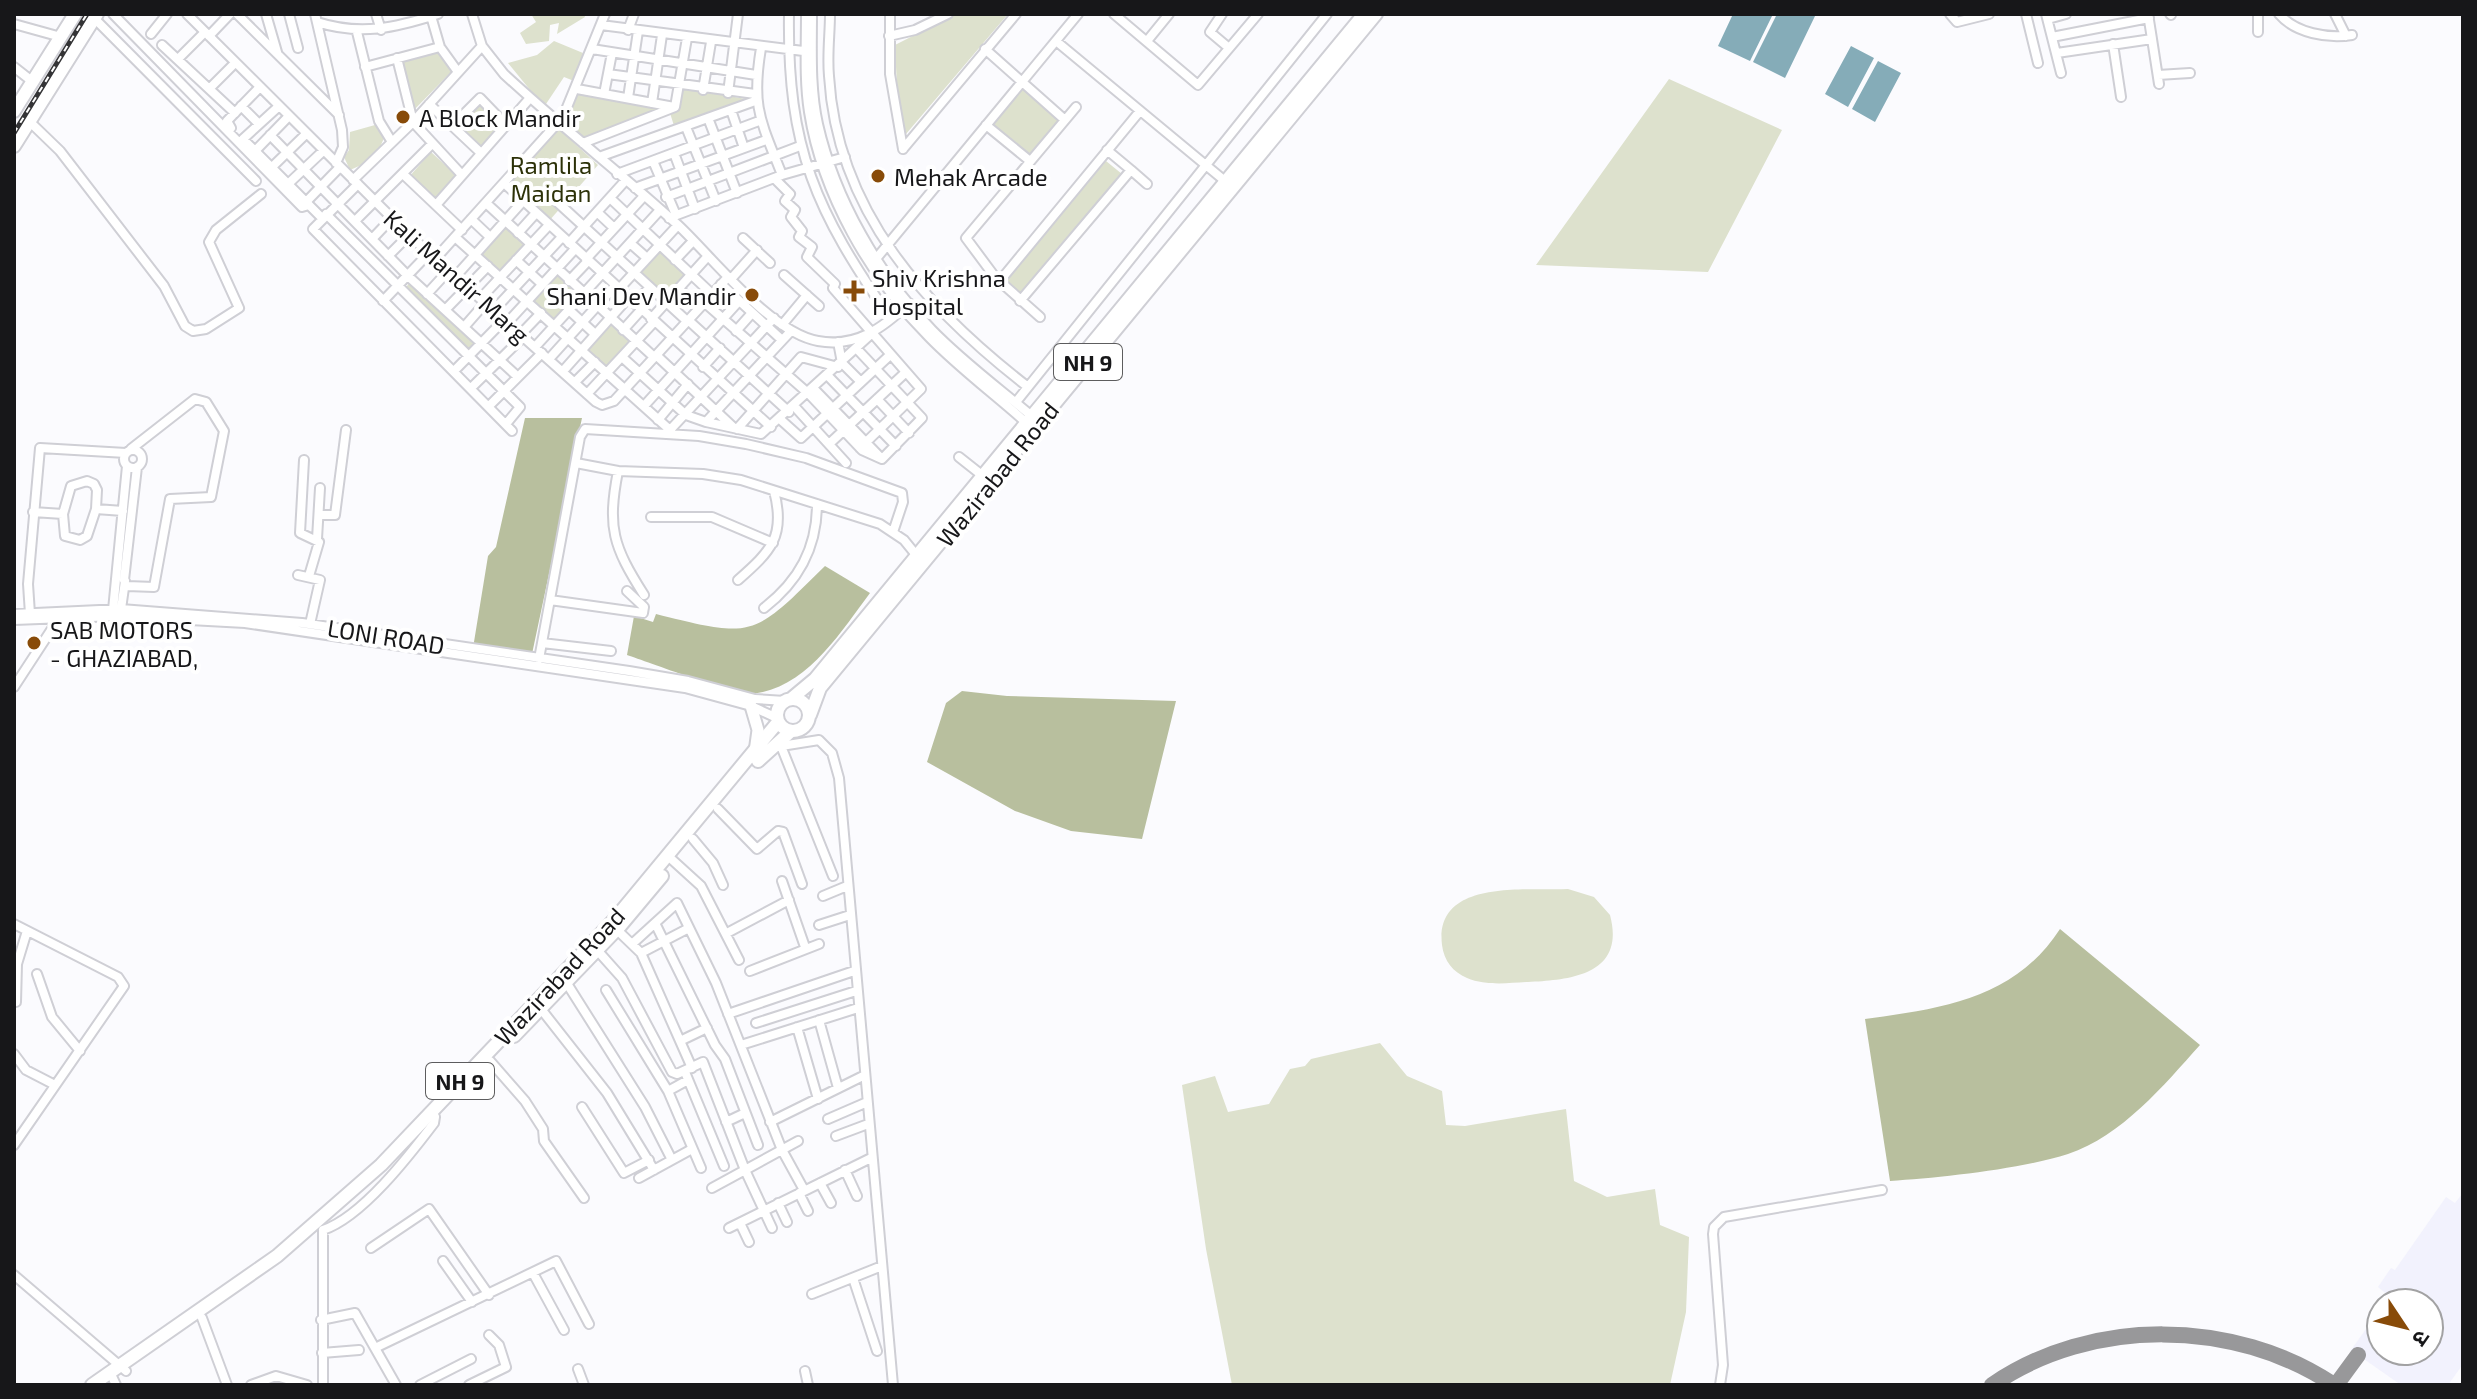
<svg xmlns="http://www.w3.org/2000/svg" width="2477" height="1399" font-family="'Exo 2','Noto Sans Devanagari',sans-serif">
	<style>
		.built { fill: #f2f2fd }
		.green { fill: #dde1cd }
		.forest { fill: #b8bf9e }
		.water { fill: #85acb8 }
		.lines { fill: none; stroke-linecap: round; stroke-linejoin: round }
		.taxiway { stroke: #98989a; stroke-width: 16 }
		.minor-casing { stroke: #cfcfd5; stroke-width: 12 }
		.major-casing { stroke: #cfcfd5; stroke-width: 15 }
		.highway-casing { stroke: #cfcfd5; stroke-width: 16 }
		.minor { stroke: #fff; stroke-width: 8 }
		.major { stroke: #fff; stroke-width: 11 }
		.highway { stroke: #fff; stroke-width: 12 }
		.rail-casing { stroke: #343436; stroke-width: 5 }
		.rail { stroke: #fff; stroke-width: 2; stroke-dasharray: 6; stroke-linecap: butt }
		.poi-dot { fill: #884b09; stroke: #fff; stroke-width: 3 }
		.labels { text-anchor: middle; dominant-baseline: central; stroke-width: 8; stroke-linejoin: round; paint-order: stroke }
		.shield { fill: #fff; stroke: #5d5d5e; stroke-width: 2 }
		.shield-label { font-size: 22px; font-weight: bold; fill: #171719 }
		.poi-label { font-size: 24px; fill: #171719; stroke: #fff; text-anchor: start }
		.park-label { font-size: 24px; fill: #2c3108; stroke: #fff }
		.street-label { font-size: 24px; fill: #171719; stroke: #fff }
	</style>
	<rect width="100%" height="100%" fill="#fbfbfe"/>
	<path class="built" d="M2463,1193v171l-15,21h-47l-50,-35 30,-42v43h48v-48h-44l4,-7 -11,-9 13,-19 4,2 51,-73 9,6z"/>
	<path class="green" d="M531,14h53l1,3 -28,17 2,-11 -9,2 -1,16 -23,3 -6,-11 16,-11z
		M956,14h52l-102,120 -9,-46 -2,-43z
		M554,41l29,12 -9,28 -10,-4 -20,30 -36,-44 29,-8z
		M439,48l15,21 -42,43 -15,-54z
		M1669,79l113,51 -74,142 -172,-7z
		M682,88l70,12 -77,29 -5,-16z
		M1022,88l38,32 -30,36 -38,-33z
		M577,90l93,17 -87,34 -18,-18z
		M478,101l25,23 -22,25 -26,-23z
		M375,125l9,13 -9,21 -25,11 -6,-13 5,-7 1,-18z
		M559,129l39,36 -49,56 -40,-37z
		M431,152l26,24 -23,25 -25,-24z
		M1106,161l16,13 -101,121 -16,-13z
		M505,224l23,21 -28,30 -22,-21z
		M659,247l30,28 -23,25 -29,-28z
		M557,271l23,22 -27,29 -23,-21z
		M410,282l69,60 -11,12 -64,-64z
		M610,321l23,21 -27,29 -23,-21z
		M1568,889l26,8 16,18c16,60 -40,65 -82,67 -20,1 -42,4 -61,-4 -14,-6 -23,-17 -25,-33 -8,-67 85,-54 126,-56z
		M1380,1043l27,33 35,15 4,34 19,1 101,-17 8,72 33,16 48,-8 5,36 29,12 -3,75 -16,73h-438l-26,-136 -24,-164 33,-9 13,36 41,-8 21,-35 15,-3 6,-7z"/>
	<path class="forest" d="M525,418h57l-50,236 -59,-6 15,-92 8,-9z
		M825,566l45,27c-30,40 -64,96 -119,101 -15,1 -103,-32 -124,-39l7,-39 19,6 3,-8c99,25 97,23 169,-48z
		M962,691l45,5 169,5 -34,138 -71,-8 -56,-20 -88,-49 19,-59z
		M2060,929l140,116c-36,40 -78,91 -132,109 -46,15 -129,24 -178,27l-25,-162c75,-10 150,-20 195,-90z"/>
	<path class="water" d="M1733,14h40l-23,47 -32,-15z
		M1777,14h39l-31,64 -32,-16z
		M1851,46l23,12 -26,49 -23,-13z
		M1878,61l23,12 -26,49 -23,-13z"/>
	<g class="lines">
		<path class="taxiway" d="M1992,1385c99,-68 242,-67 342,0
			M2336,1385l22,-30"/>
		<g class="minor-casing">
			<path id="minor" d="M113,14l189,193 7,-2
				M187,14l222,221 187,167 6,3 12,-4 114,-124
				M237,14l102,101
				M266,14l11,38
				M289,14l9,34
				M315,14l27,116 1,17 -7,16
				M376,14l5,16
				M472,14l10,32 22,28c57,53 118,100 175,152 34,32 92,107 139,115 38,7 65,-13 91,-38
				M789,14c-2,135 27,197 102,305
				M806,14c0,33 -2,66 3,98 13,82 62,167 120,225 31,32 68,59 101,89
				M812,14c0,36 -2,74 6,110 17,75 61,151 114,206 31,32 68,59 102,88
				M830,14c0,20 -3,41 -1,62 8,136 97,232 199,311
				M890,14v60l13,75
				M1114,14l84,71 60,-71
				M1222,14l-12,18 19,16
				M1950,14l7,8 32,-8
				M2026,14l12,49
				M2046,14l15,59
				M2170,14l1,1
				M2258,14v18
				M2279,14c16,19 49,25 73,21
				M2335,14l11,22
				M431,16l9,31 18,25
				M94,18l162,163
				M2048,19l18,-5
				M317,22c43,14 78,6 121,-8
				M14,24l47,13
				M601,25l210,27
				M628,30l6,-16
				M357,32l22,89 13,21
				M151,34l16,-20
				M209,36l21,-22
				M889,36l26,-6 33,-16
				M2052,37l97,-19
				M2152,39l7,45
				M1056,41l169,140
				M1147,41l22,-27
				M2113,44l8,53
				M162,45l73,68
				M761,48c-10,60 0,73 21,127
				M592,49l164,26
				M985,49l80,71
				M2057,53l95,-14 -4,-25
				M397,58l16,64 49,53
				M178,59l27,-27
				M14,67l19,15
				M365,67l75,-20
				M608,74l147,20
				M2158,75l32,-2
				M210,88l25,-25
				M577,89l97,18
				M703,90l8,-48
				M728,93l10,-79
				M604,94l8,-41
				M628,98l10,-67
				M652,103l10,-68
				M429,104l52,49
				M241,106l18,18
				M731,110l13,38
				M708,118l29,75
				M30,122l30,29 104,135 21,40 8,5 13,-2 33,-21 -30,-66 7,-12 45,-36
				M986,125l44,36
				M452,126l28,-28 26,27
				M686,127l30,74
				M231,128l-4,-7 32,-33
				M270,135l138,141 110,101
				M243,139l35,-32
				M247,143l75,75
				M583,143l92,-36 12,-69
				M903,149l113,-135
				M255,151l33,-34
				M674,153l21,56
				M599,157l156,-56
				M653,161l23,54
				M271,168l35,-34
				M1131,170l16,14
				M403,174l59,56
				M617,174l142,-53
				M775,179l15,15 -5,7 10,9 -4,7 11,14 -3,6 13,10 -5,10 28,27 -2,4 88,101 -61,59
				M353,180l60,-58 69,-76
				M504,183l267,244
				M288,184l35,-33
				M358,184l-45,45 199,202
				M635,188l131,-48
				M666,197l134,-51
				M610,198l102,96
				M555,200l132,121
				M306,202l34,-35
				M486,203l168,154
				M436,205l94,-107
				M597,212l17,16
				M326,214l194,193 -14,17
				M669,218l113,-43 63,-18
				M471,219l19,18
				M355,221l77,-77
				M518,233l18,-20
				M455,237l215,193 104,-112
				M743,238l27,25
				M372,239l20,-21
				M569,243l56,-62
				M630,243l17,15
				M388,256l21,-21
				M436,258l127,-141 42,-103
				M586,259l58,-63
				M516,260l26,24
				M675,260l18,-19
				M875,260l203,-246
				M784,275l35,31
				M456,276l67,-75
				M731,279l26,-29
				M569,281l19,-20
				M999,282l141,-171
				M721,284l61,56
				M619,289l59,-64
				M679,289l21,18
				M427,294l22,-24
				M481,298l68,-73
				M383,301l46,-48
				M1020,301l111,-131 -24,-20
				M704,302l105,92 53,56 20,9 40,-41 -65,-69
				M635,304l15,-17
				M446,309l42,-43
				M494,310l68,-73
				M569,310l26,24
				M1040,317l-45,-40 -29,-39 110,-131
				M651,319l57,-63
				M688,320l101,92
				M507,323l68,-74
				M782,325l25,-30
				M465,326l21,-24
				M623,330l18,-20
				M736,331l16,-18
				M520,335l21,-22
				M838,342l4,21 19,19
				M535,347l125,-137
				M656,355l78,73
				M622,357l64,58 20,7 85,-91
				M549,359l66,-73
				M703,367l17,-19
				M454,371l50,-51
				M563,371l65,-73
				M828,376l68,70
				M575,382l20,-20
				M471,388l52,-51
				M814,389l67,69
				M587,394l67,-72
				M877,399l32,34
				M1016,402l311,-388
				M489,406l53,-53
				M644,406l95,-105
				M795,407l51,56
				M658,420l30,-36
				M781,420l20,18 88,-82
				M706,422l55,12 109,-99
				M737,429l64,-72 37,10
				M829,444l76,-71
				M124 459a9 9 0 1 1 18 0a9 9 0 1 1-18 0Z
				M959,457l24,19
				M304,460l-4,73 19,9 -10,34
				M576,463l42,8 85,3 38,6 139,44 24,16 13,16
				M618,471c-11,57 -5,75 26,124
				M33,512l30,2 2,22 15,4 7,-4 9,-27 27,2
				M63,514l8,-28 16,-5 7,3 3,6 -1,19
				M320,515h15l11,-85
				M651,517h61l61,26
				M317,539l3,-51
				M298,575l22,5 -10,44
				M124,580l13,-113
				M738,580c33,-29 48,-44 36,-89
				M127,586l27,1 16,-88 41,-2 13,-66 -18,-29 -11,-3 -64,50
				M550,600l93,13 1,-6 -17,-16
				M764,608c35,-27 53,-60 53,-104
				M121,609l4,-28
				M113,610l14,-144
				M14,614l107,-5 181,14 327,48 59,10 67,18 30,2
				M30,614l-2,-30 12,-136 86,5
				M14,620l102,-4 129,7 440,65 66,18 26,12
				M542,643l69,8
				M539,659l41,-222 5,-8 114,7 47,8 60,14 96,35 1,9 -10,30
				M14,687l45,-69
				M781,746l52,130
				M775,747l44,-7 13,13 7,25 54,607
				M718,809l39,40 21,-18 5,1 19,52
				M693,839l20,24 10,22
				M668,856l33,30 38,74
				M782,881l23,66
				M823,896l24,-10
				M655,923l60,122 10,14 33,86
				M14,924l104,53 6,9 -110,159
				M819,925l31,-10
				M614,927l27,26 51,115
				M727,933l62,-33
				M632,944l45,-41 39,80 66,167 22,40
				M597,950l25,28 50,94 5,2 26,-12 42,108 27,58
				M641,953l48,-25
				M750,971l69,-27
				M37,974l15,43 28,34
				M566,982l79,125 27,53
				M606,990l62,101 33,77
				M16,1002l1,-38 10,-33
				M541,1009l66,84 47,77
				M728,1014l126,-43
				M819,1020l19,68
				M756,1023l100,-32
				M797,1027l21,72
				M680,1041l27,-13
				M741,1045l117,-37
				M14,1054l12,16 29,15
				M490,1061l35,40 18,28 1,12 40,57
				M685,1072l39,94
				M668,1091l20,-11
				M582,1107l42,66 25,-13
				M828,1119l37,-16
				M726,1122l19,-9
				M770,1122l93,-46
				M836,1136l32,-12
				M845,1170l12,26
				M639,1178l53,-29
				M820,1183l11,20
				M712,1188l86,-47
				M799,1193l9,18
				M778,1203l9,19
				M740,1223l9,19
				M729,1228l142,-70
				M323,1230c39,-13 86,-74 111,-107l1,-6
				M323,1230v155
				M371,1248l58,-39 60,86
				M443,1261l29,41
				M533,1273l31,57
				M14,1275l112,96
				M853,1278l24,73
				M812,1294l70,-28
				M202,1318l25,67
				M321,1320l34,-7 41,72
				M375,1348l181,-87 33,63
				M322,1353l37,-3
				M578,1369l6,16
				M805,1371l3,14
				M110,1372l6,13
				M251,1385l25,-9 31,9
				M420,1385l51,-26
				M469,1385l37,-18 -7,-22 -10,-10
				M1720,1385l3,-20 -10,-131 1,-7 10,-10 158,-27"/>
		</g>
		<g class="major-casing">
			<path id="major" d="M751,706l7,24 -3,22"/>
		</g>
		<g class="highway-casing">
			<path id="highway" d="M14,111l61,-97
				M14,146l83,-132
				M777 715a16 16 0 1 1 32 0a16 16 0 1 1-32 0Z
				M791,699l24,-20 549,-665
				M810,715l10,-27 556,-674
				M758,761l32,-29
				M514,1036l107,-111 41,-49
				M92,1385l185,-129 104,-91 233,-245 164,-198"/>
		</g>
		<use href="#minor" class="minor"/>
		<use href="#major" class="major"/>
		<use href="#highway" class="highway"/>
		<g class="rail-casing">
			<path id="rail" d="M14,133l73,-119"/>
		</g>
		<use href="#rail" class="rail"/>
	</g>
	<g class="poi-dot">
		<circle cx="403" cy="117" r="8"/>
		<circle cx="878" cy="176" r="8"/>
		<path d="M850 279h8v8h8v8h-8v8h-8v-8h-8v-8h8z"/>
		<circle cx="752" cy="295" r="8"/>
		<circle cx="34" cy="643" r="8"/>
	</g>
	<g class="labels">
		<g class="shield">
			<rect x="1054" y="344" width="68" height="36" rx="6"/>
			<rect x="426" y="1063" width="68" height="36" rx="6"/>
		</g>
		<g class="shield-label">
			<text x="1088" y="362">NH 9</text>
			<text x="460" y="1081">NH 9</text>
		</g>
		<g class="poi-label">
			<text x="419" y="117">A Block Mandir</text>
			<text x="894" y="176">Mehak Arcade</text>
			<text x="872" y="277">Shiv Krishna<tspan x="872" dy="28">Hospital</tspan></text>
			<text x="736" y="295" text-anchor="end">Shani Dev Mandir</text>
			<text x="50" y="629">SAB MOTORS<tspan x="50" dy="28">- GHAZIABAD,</tspan></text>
		</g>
		<g class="park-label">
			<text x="551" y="164">Ramlila<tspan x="551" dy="28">Maidan</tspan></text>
		</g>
		<g class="street-label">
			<text transform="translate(457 276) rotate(42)">Kali Mandir Marg</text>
			<text transform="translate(997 474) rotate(-51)">Wazirabad Road</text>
			<text transform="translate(386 636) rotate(9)">LONI ROAD</text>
			<text transform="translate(559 976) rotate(-47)">Wazirabad Road</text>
		</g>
	</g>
	<rect width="2477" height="1399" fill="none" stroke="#171719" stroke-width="32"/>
	<g transform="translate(2405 1327) rotate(125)"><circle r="38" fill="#ffffff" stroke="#a2a2a3" stroke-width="2"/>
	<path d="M0-6L14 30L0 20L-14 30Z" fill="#884b09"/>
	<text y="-12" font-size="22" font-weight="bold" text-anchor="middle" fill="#171719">उ</text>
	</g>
</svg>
